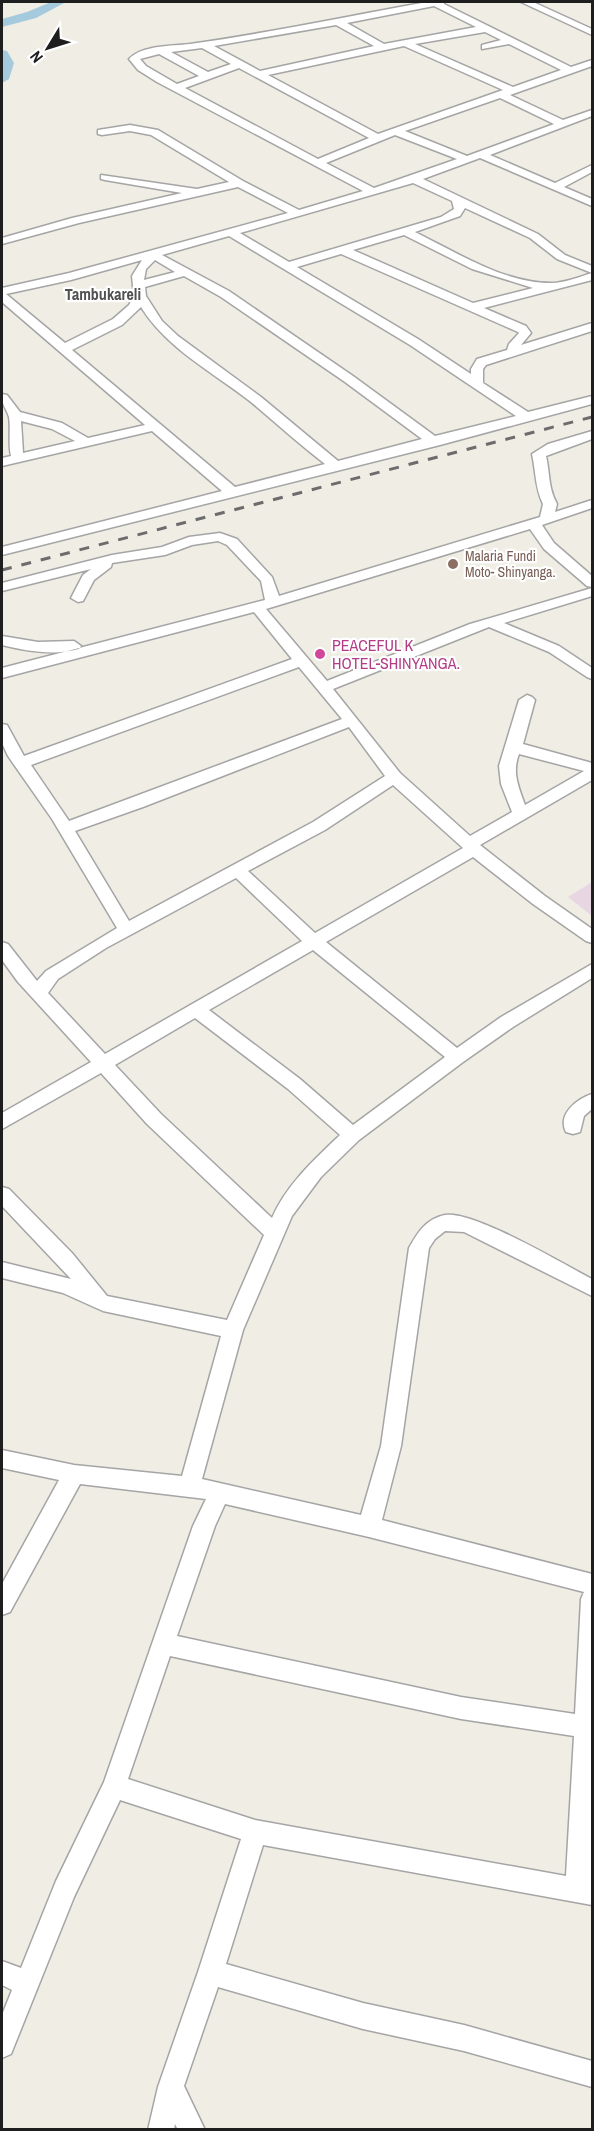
<svg xmlns="http://www.w3.org/2000/svg" width="594" height="2131" font-family="'Archivo Narrow',sans-serif">
	<style>
		.industrial { fill: #e8d6e3 }
		.lines { fill: none; stroke-linecap: round; stroke-linejoin: round }
		.river { fill: #a5cadd; fill-rule: evenodd }
		.minor-casing { stroke: #a5a5a5; stroke-width: 3 }
		.minor { fill: #fff; fill-rule: evenodd }
		.rail { stroke: #6c6c6c; stroke-width: 3; stroke-dasharray: 10 10; stroke-linecap: butt }
		.education-dot { fill: #8d6e63; stroke: #fff; stroke-width: 2 }
		.hotel-dot { fill: #d1479c; stroke: #fff; stroke-width: 2 }
		.labels { text-anchor: middle; dominant-baseline: central; stroke-width: 4.5; stroke-linejoin: round; paint-order: stroke }
		.far-education-label { font-size: 14px; fill: #785e54; stroke: #fff; text-anchor: start }
		.far-quarter-label { font-size: 16px; font-weight: bold; fill: #515151; stroke: #fff }
		.hotel-label { font-size: 16px; fill: #b23c85; stroke: #fff; text-anchor: start }
	</style>
	<rect width="100%" height="100%" fill="#efede4"/>
	<path class="industrial" d="M592,882v34l-24,-19z"/>
	<g class="lines">
		<path class="river" d="M51,2h15l-30,16 -34,9v-8l25,-7z
			M2,50l5,1 7,12 -5,16 -7,4z"/>
		<g class="minor-casing">
			<path id="minor" d="M427,2h17v2l127,63 21,-7v6l-82,29 53,25 29,-10v6l-102,39 65,28 37,-18v7l-28,15 28,12v7l-112,-48 -57,21 115,55 27,21 27,11v14l-108,28 42,18 5,7 -10,12 71,-22v8l-106,34 -3,4v14l45,29 64,-16v8l-152,41 -438,110v-8l220,-56 -70,-60 -150,35v-8l9,-2c-3,-13 0,-27 -2,-39 -3,-10 -7,-10 -7,-23l5,1 13,17 42,11 26,15 57,-13 -143,-123v-14l67,-15 219,-60 -50,-26 -159,36 -77,21v-6l70,-20 110,-25 -77,-13 -4,-1v-4l96,14 32,-7 -78,-47 -21,-4 -28,4 -4,-1v-4l32,-5 28,5 85,51 56,29 64,-19 -206,-109 -19,-12 -9,-11c13,-14 43,-13 61,-15 80,-11 158,-28 237,-42zM434,6l42,21 -92,17 -37,-21zM336,25l38,21 -114,25 -46,-25zM485,32l16,8 -19,5v4l27,-5 52,26 -48,17 -98,-43zM404,46l99,44 -125,44 -110,-59zM202,48l29,16 -23,8 -37,-20zM159,54l40,22 -22,8 -31,-18 -6,-7zM239,68l130,70 -51,21 -133,-71zM500,98l54,26 -87,32 -62,-25zM395,135l62,24 -83,29 -48,-25zM413,183l39,18 2,8 -13,8 -152,45 -49,-29zM465,208l65,30 27,21 35,14c-13,4 -28,10 -41,10 -48,0 -95,-31 -136,-51l45,-16zM404,235l68,34 61,19 -60,15 -120,-53zM229,236l181,109 106,71 -81,20 -82,-60 -124,-85 -67,-36zM341,254l177,78 1,1 -10,11 -2,6 -30,9 -6,10v5l-53,-35 -121,-72zM142,260l-10,16 2,20 -5,9 -16,14 -48,24 -59,-49 65,-14zM155,260l20,12 -31,8 2,-11zM184,276l37,21 124,85 77,57 -84,22 -77,-64 -83,-61 -16,-15 -16,-25 -1,-9zM141,307c26,42 72,65 110,95 25,21 49,43 74,62l-90,23 -163,-137 50,-25zM21,421l31,8 23,12 -52,12z
				M521,2h12l59,27v6z
				M592,431v8l-46,17c4,17 2,32 11,48l-2,8 37,-12v8l-50,17 12,18 38,33v11l-5,-1 -43,-37 -14,-20 -264,80 61,72 143,-57 122,-36v8l-88,27 55,23 33,22v11l-5,-2 -38,-25 -60,-25 -156,62 67,84 70,63 42,-24 -11,-28 -2,-18 20,-66 8,-5 5,2 3,3 -12,44 69,19v17l-112,65 65,51 47,33v14l-6,-2 -53,-37 -60,-47 -147,85 131,106 44,-31 91,-53v14l-79,49 -50,35 -104,78 -38,37 -29,39 -49,114 -41,149 159,36 20,-69 28,-198c9,-16 17,-29 36,-33 28,-5 118,49 147,64v17l-128,-64 -19,-1 -10,8 -6,9 -28,198 -19,74 210,54 -1,307h1v24l-329,-60 -37,119 137,39 101,22 128,36v26l-128,-36 -101,-22 -145,-42 -34,99 21,44h-27l-3,-6 -1,6h-26l10,-43 40,-115 43,-133 -121,-39 -46,97 -63,157 -9,4v-43l10,-25 -10,-5v-24l19,7 35,-87 48,-99 89,-256 13,-27 -126,-15 -70,128 -8,3v-31l57,-104 -57,-12v-18l72,15 108,11 39,-140 -118,-25 -40,-18 -61,-15v-16l69,17 -69,-73v-19l7,2 63,64 35,43 120,24 37,-85 -117,-111 -46,-51 -99,56v-16l89,-51 -73,-80 -16,-22v-18l6,2 29,37 9,-10 71,-43 -65,-109 -44,-63 -6,-13v-19l5,1 17,31 268,-97 -38,-47 -252,66v-10l263,-68 -4,-19 -34,-36 -9,-4 -26,4 -27,10 -53,8 -1,4 -17,13 -11,21 -5,1 -7,-4 12,-23 8,-6 -89,22v-8l110,-28 50,-8 27,-10 31,-4 17,6 35,38 7,19 261,-79 3,-13c-8,-16 -7,-32 -11,-50l16,-10zM299,667l43,52 -273,102 -38,-56zM349,727l36,49 -72,46 -184,99 -54,-90 68,-24zM519,754l65,17 -59,34c-7,-19 -13,-33 -6,-51zM393,785l70,63 -148,85 -67,-62 77,-41zM236,878l66,63 -197,113 -57,-61 10,-14 48,-31zM313,950l132,107 -92,68 -53,-46 -91,-69zM195,1018l93,71 52,46c-25,24 -54,50 -68,83l-111,-104 -46,-49zM225,1504l144,33 215,55 -3,7 -6,115 -114,-17 -284,-61 38,-110zM170,1656l291,63 113,17 -8,140 -311,-56 -127,-41z
				M2,636l36,6 36,-1 7,5 -2,3c-25,7 -53,2 -77,-4z
				M592,1094v15l-8,7 -4,16 -7,2 -7,-2c-9,-18 11,-33 26,-38z"/>
		</g>
		<use href="#minor" class="minor"/>
		<path class="rail" d="M2,570l590,-153"/>
	</g>
	<circle class="education-dot" cx="453" cy="564" r="6"/>
	<circle class="hotel-dot" cx="320" cy="654" r="6"/>
	<g class="labels">
		<g class="far-education-label">
			<text x="465" y="556">Malaria Fundi<tspan x="465" dy="16">Moto- Shinyanga.</tspan></text>
		</g>
		<g class="far-quarter-label">
			<text x="103" y="294">Tambukareli</text>
		</g>
		<g class="hotel-label">
			<text x="332" y="645">PEACEFUL K<tspan x="332" dy="18">HOTEL-SHINYANGA.</tspan></text>
		</g>
	</g>
	<rect width="594" height="2131" fill="none" stroke="#1e1e1e" stroke-width="6"/>
	<g transform="translate(48 48) rotate(232)" stroke="#ffffff" stroke-width="4.5" paint-order="stroke">
	<path d="M0-4.5L10 22L0 15L-10 22Z" fill="#1e1e1e"/>
	<text y="-9" font-size="16" font-weight="bold" text-anchor="middle" fill="#1e1e1e">N</text>
	</g>
</svg>
